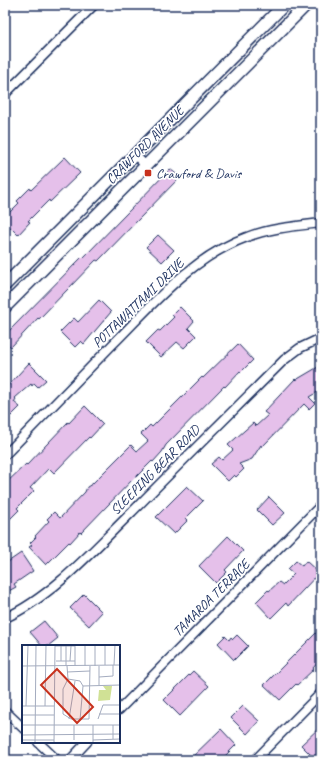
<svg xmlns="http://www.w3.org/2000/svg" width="326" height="765" font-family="Caveat,sans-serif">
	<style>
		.building { fill: #e5c0ea; stroke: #1b2f5e }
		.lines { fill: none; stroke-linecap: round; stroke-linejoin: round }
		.street-casing { stroke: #1b2f5e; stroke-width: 11 }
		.secondary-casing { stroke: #1b2f5e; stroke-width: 14 }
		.street { stroke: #fff; stroke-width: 8 }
		.secondary { stroke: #fff; stroke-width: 11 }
		.poi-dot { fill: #c8321e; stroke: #fff; stroke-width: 1.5 }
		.labels { text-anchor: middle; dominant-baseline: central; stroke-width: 3.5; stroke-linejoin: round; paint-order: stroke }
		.street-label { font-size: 14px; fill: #1b2f5e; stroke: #fff }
		.poi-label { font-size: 14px; fill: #1b2f5e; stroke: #fff; text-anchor: start }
		.inset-road { fill: none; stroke: #a4acbf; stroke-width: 1 }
		.view { fill: #c8321e; fill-opacity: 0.15; stroke: #c8321e; stroke-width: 2 }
		.inset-edge { fill: none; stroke: #1b2f5e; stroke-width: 2 }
	</style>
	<rect width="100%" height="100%" fill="#fff"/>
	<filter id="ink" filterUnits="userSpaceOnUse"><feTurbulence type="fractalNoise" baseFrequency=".025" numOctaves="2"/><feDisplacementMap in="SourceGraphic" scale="8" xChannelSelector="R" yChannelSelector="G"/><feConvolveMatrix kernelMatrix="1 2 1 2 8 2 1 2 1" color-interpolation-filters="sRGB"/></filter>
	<g filter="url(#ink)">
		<path class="building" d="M65,157l15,16 -30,29 -1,-2 -21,21 2,1 -12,13 -13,-13v-5l14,-14 -2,-2 13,-13 1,2z
			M170,169l10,8 -82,84 -2,-1 -57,59 -1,-1 -27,29 -6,-5v-7l77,-78 1,1z
			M158,235l16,15 -12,12 -16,-15z
			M99,300l12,12 -27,32 -3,-3 -6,6 -15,-15 14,-14 4,4z
			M180,307l14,14 -6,7 8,8 -12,12 -7,-6 -16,15 -15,-15 12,-12 2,1 14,-14 -2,-2z
			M238,344l15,16 -12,12 -1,-1 -15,16 -1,-1 -58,59 -4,7 -9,10 -1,-1 -16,16h-1l-54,56 -1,-1 -10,11 -1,-1 -23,23 -17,-18 3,-2 -2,-2 6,-6 -1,-1 14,-15 -2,-2 7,-7 6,6 25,-26 2,-5 5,-3 39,-39 6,6 11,-10 -7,-7 9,-9 2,2 50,-50 1,1z
			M29,363l17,17 -8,7 -4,-4 -2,3 -1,-2 -16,14 1,1 -2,3 6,5 -9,9 -6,-6v-21z
			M318,367l3,5v18l-12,7 6,6 -6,6 -5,-5 -42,43 -1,-2 -9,14 -13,5 5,5 -8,8 -2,-2 -6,6 -17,-17 8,-7 3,3 11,-10 -5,-5 25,-22 3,3 12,-11 -4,-3 31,-33 1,1z
			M85,406l18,18 -13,14 -1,-1 -35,36 -5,-5 -19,20 4,3 -17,17 2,2 -14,14v-40l21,-20 1,1 41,-43 1,1z
			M187,486l16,15 -17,17 2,2 -14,14 -18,-17z
			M269,497l16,16 -13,12 -15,-15z
			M228,536l15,15 -18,19 2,2 -11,11 -17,-17z
			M21,553l12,18 -19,13 2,3 -11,6v-29z
			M296,561l6,5 4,-5 13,12 -31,33 -2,-3 -15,15 -15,-16 12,-12 1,1 10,-9 4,3 11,-11 -6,-5z
			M84,594l18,18 -13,14 -19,-18z
			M44,621l14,17 -10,8h-6l-12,-14z
			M321,628v31l-8,9 1,1 -17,16 -1,-1 -16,16 -16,-15z
			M237,635l11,11 -14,14 -16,-17 7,-7 4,4 2,-3 2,2z
			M193,671l16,15 -29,30 -16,-16z
			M243,706l16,15 -12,13 -16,-16z
			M321,726v31l-5,3 -15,-15z
			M221,729l15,16 -12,12 -1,-1 -4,4h-30z"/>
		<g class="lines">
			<g class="street-casing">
				<path id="street" d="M5,94l89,-89
					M135,155l11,11
					M5,455c36,-37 72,-74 108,-111 40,-40 79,-87 134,-107 23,-9 49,-11 74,-14
					M5,618c47,-21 90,-70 127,-106 50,-51 101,-101 152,-152l16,-12 21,-10
					M119,710l202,-205
					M5,711l18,17
					M38,742l19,18
					M70,760l17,-18
					M255,760l66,-67"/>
			</g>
			<g class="secondary-casing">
				<path id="secondary" d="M5,285l279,-280
					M5,307l301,-302"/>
			</g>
			<use href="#street" class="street"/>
			<use href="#secondary" class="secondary"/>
		</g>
	</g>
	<rect class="poi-dot" x="144" y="169" width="8" height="8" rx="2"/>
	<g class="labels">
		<g class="street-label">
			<text transform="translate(145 145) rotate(-45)">CRAWFORD AVENUE</text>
			<text transform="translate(138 303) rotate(-44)">POTTAWATTAMI DRIVE</text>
			<text transform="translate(155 470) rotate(-45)">SLEEPING BEAR ROAD</text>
			<text transform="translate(211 598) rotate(-45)">TAMAROA TERRACE</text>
		</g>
		<g class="poi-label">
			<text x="156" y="173">Crawford &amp; Davis</text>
		</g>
	</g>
	<g transform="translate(22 645)">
		<rect width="98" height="98" fill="#fff"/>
		<path d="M81,41h9l-2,14 -12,1 1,-11h7z" fill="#d0e195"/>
		<path class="inset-road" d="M33,1h20M34,16h19M39,16v-15M48,16l1,-15M83,20v-20M92,20l1,-20M0,21l98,-1M44,21v-21M45,21l1,13 12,2 3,5M53,21v-21M63,21v-21M73,21v-21M45,27l23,-1M77,32l14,-1v-11M46,34l-5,10v25l8,5h18l1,-53M77,40v-19M61,41l37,-1M0,61h32M4,61l2,-61M23,61l1,-61M77,69h21M0,70h32M47,74l6,-38M76,74l5,-14h17M58,75l3,-34M0,80h98M0,90l98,-1M91,94v-14M0,95h32M52,95v-15M71,95l27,-1M13,98l1,-98M32,98l1,-98M71,98v-18"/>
		<path class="view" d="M35,24l36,38 -16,16 -36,-38z"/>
		<rect width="98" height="98" class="inset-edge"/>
	</g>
	<rect width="326" height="765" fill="none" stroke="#fff" stroke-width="20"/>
	<rect x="10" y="10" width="306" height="745" fill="none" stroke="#1b2f5e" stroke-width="1.5" filter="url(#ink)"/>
</svg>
